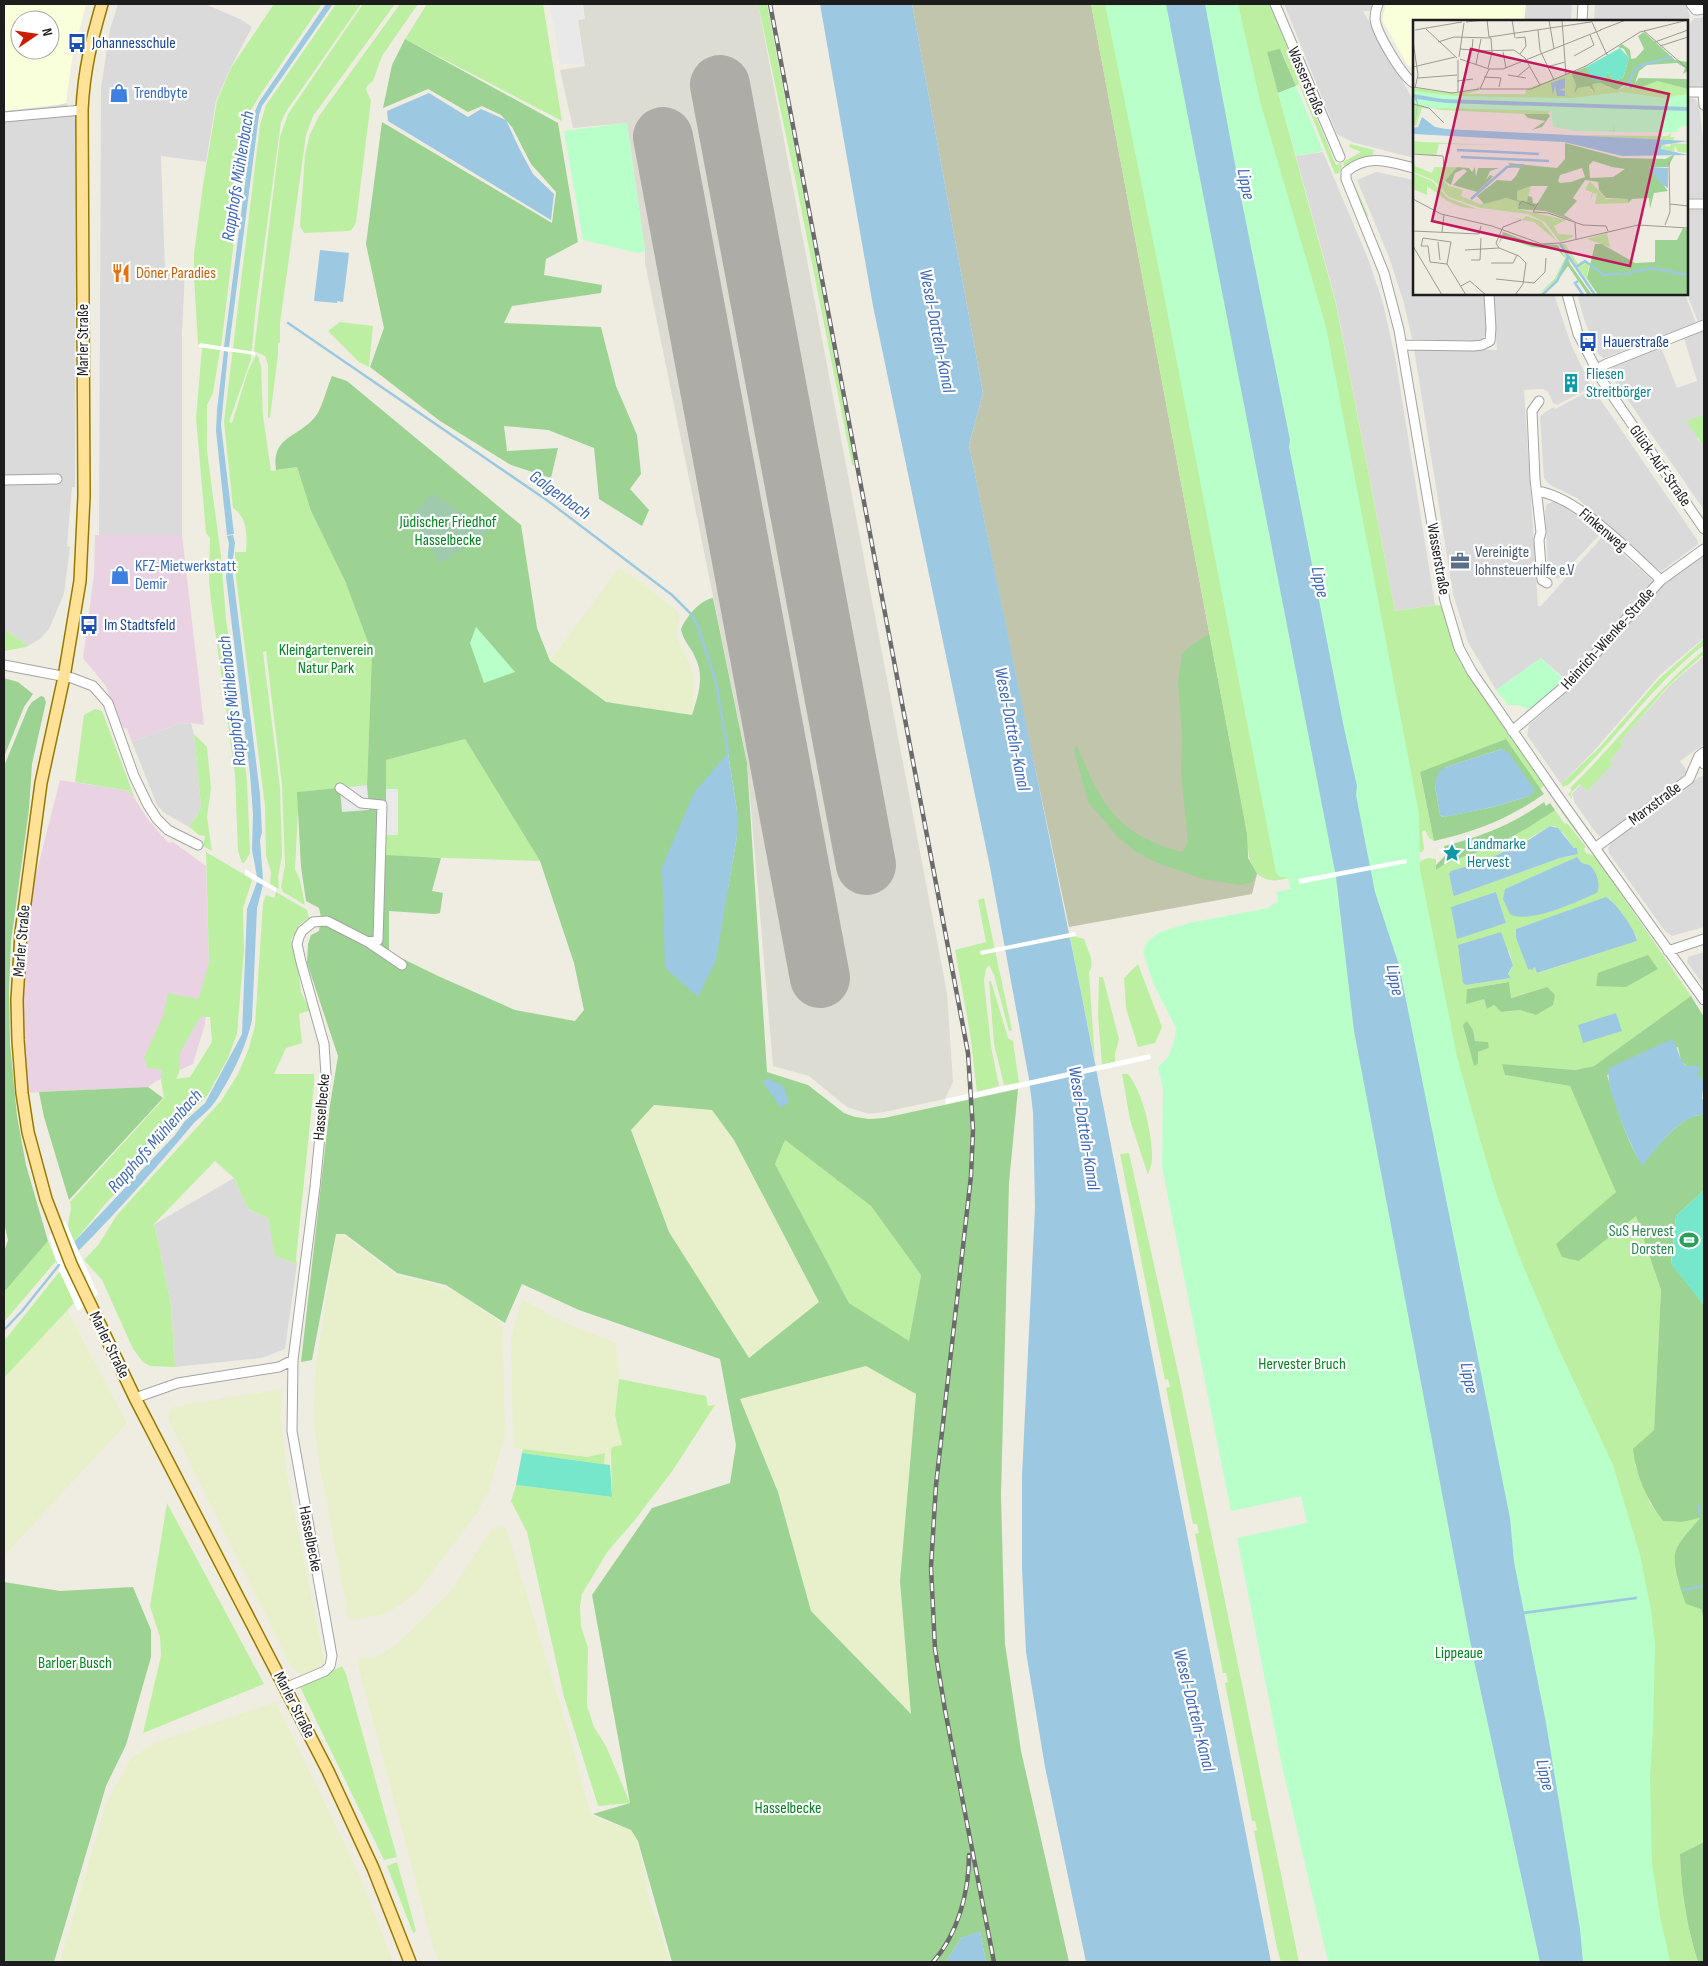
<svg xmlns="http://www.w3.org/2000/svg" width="1708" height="1966" font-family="'Sofia Sans Condensed',sans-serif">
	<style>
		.residential { fill: #dbdada }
		.industrial { fill: #e9d3e2 }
		.education { fill: #faffdb; fill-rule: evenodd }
		.airport { fill: #dddcd3 }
		.construction { fill: #c1c5ac }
		.farmland { fill: #e8f0cb }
		.grass { fill: #bdefa2; fill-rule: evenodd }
		.forest { fill: #9cd392; fill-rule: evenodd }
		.cemetery { fill: #a0caad }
		.park { fill: #b9ffc9 }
		.pitch { fill: #77e7cb }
		.parking { fill: #e9e9e9 }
		.water { fill: #9dc8e2 }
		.pier { fill: #fff }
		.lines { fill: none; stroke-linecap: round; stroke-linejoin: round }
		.stream { stroke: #9dc8e2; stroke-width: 2.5 }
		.runway { stroke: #adaca6; stroke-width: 60 }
		.minor-casing { stroke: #a4a4a4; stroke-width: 11 }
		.major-casing { stroke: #967a00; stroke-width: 14 }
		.minor { stroke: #fff; stroke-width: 9 }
		.major { stroke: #ffe197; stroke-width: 11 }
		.rail-casing { stroke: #6b6b6b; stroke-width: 4.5 }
		.rail { stroke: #fff; stroke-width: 2.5; stroke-dasharray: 8; stroke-linecap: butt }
		.labels { text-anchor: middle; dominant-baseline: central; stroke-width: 4.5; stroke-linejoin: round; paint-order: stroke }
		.transit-label { font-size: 16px; fill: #164399; stroke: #fff; text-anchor: start }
		.street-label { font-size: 16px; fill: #1d1d1d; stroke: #fff }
		.shop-label { font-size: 16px; fill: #366cbe; stroke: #fff; text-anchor: start }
		.food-label { font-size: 16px; fill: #c56008; stroke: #fff; text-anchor: start }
		.culture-label { font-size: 16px; fill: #0d838f; stroke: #fff; text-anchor: start }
		.park-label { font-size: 16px; fill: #01851f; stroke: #fff }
		.service-label { font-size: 16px; fill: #4e5e75; stroke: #fff; text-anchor: start }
		.leisure-label { font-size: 16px; fill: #27864d; stroke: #fff; text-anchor: end }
		.water-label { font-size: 18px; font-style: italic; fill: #406ab6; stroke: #fff }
		.inset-river { fill: none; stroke: #9dc8e2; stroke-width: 2.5 }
		.inset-road { fill: none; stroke: #9b9a93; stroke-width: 1 }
		.view { fill: #c2185b; fill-opacity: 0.15; stroke: #c2185b; stroke-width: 2.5 }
		.inset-edge { fill: none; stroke: #1d1d1d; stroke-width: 2.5 }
	</style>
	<rect width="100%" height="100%" fill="#efede2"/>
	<path class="residential" d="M118,4h87l35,15 12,8 -21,40 -15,34 -10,61 -45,-6 4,114 20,2 -3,61v202h-83l2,-447 9,-59z
		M1284,4h90l-4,7h-7l49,87 2,2v58l-62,-16 -15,-8z
		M1526,4h46l-1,17h-47z
		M1595,4h91l4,12 -3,5h-93z
		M1704,16v70l-17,1v-59l7,-10h7z
		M1687,98l8,1 4,6 5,44v48l-3,1h-14z
		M66,103l10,14 -1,370h-3l-5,59 3,1 -6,47 -15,35 -9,10 -14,8v-3l-22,-15v-518l54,-6z
		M1323,152l46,109 14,42 13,59 39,243 -40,6 -59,-309 -40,-146z
		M1376,172l38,8v114h71l2,32v6l-5,7 -9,2 -61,-2 -8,-36 -15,-46 -32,-77z
		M1687,210h17v110l-6,2 -11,-28z
		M1493,294h61l18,53 20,40 -35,18 -4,-2 -5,-11 -5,-3 -19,1 14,216h3l62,-70 50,45 -88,98 -24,-21 -45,32 -28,-48 -15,-48 -39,-245 83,1z
		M1577,294h108l11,29 -92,35 -5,-3 -14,-33z
		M1704,330v100l-7,8 7,9v63l-95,-137 5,-8 47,-18 16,41 20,-7 -13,-43z
		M1593,389l105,152v3l-36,27 -9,-5 -76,-68 -27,-13 -6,-7 -4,-61 5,-5 9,-5 1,2z
		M1555,501l26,15 19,18 -42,45 -8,-6 -2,-6 -3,-56 2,-7z
		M1704,556v82l-44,37 -67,77 -32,32 -34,-49 2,-10 44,-39 88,-99 20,-16z
		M1704,656v88l-24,17 6,8v5l-81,61 -5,1 -4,-3 -21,-30 -3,-9 9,-10 6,7 23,-31 13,-14 -3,-4 51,-58z
		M191,723l3,11 7,72 -4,10 -8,11 -26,-15 -6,-7 -25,-63 46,-18z
		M1704,776v151l-32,9 -7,-5 -56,-78 -1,-5 3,-5 79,-59 9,-7z
		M1704,952v34l-17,-24 1,-5z
		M234,1178l14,31 20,9 8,38 21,8 -12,85 -23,9 -87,9 -4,-62 -16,-79 -2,-1z"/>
	<path class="industrial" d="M95,535h87l22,190 -13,-2 -13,1 -46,18 -5,-13 -6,-2 -15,-41 -23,-28 11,-84z
		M60,780l70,11 17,27 21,25 5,-1 33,24 3,97 -4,61 -12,40 -38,18 -7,5 -126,6 -1,-160z"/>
	<path class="education" d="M4,4h82l-14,55 -6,44 -8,2 -54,6zM20,20h30v30h-30z
		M1386,4h140l-2,17h-110v48l-7,-5 -24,-43v-5z"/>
	<path class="airport" d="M583,4h175l189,989 6,89 -8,17 -61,13 -15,2 -22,-7 -38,-31 -36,-10 -26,-304 -102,-499v-12l-18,-128 -54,5 -13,-58 25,-4 -7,-46 7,-1z"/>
	<path class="construction" d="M912,4h179l156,830 1,24 9,16 -5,20 -183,33 -45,-211 -55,-271 14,-52z"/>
	<path class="farmland" d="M619,568l20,13 39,31 2,6 -4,14 3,10 12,25 3,13 -2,35 -86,-13 -56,-41z
		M654,1105l58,5 22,30 85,162 -70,56 -80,-126 -38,-102z
		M336,1234l7,1 53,40 32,7 30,11 42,29 3,9 2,104 -17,58 -10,19 -59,78 -18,15 -20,10 -32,5 -30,-158 -6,-43 3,-55z
		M522,1299l44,24 50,20 3,36 -4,36 7,31 -11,6 -1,13 -6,-1 1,-11 -18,4 -74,-9 -2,-109z
		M67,1310l60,113 -123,133v-178z
		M866,1366l50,28 -16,187 12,134 -101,-104 -33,-119 -38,-93z
		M282,1389l-1,28 6,59 38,187 -9,7 -17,4 -8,-7 -122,-246 -1,-8 5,-6z
		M506,1527l64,210 20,75 6,6 35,12 7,11 11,57 21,64h-230l-6,-12 -76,-285 1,-8 16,1 22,-14 53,-52 42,-64z
		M276,1702l85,176 32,84h-333l46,-159 26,-46 27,-16z"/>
	<path class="grass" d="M274,4h48l-60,88 -11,18 -4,25 -26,212 -23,-3 -4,-67v-23l9,-69 14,-84 14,-33z
		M336,4h25l-74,106 -6,12 -25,184 -5,53 -22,63 3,1 16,-52 8,-16 2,2 3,9 2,50 8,55 26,-4 14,44 34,70 27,72 -5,132 -68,7 -4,77 5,11 5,25 -22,-13 -2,-5 4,-22 -3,-80 -16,-134 -3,1 17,135 2,69 -4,21 1,12 -9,-5 1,-12 -5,-16 -1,-50 -30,-236v-18h11c1,-16 2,-34 -13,-44l-9,-86 36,-297 6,-20z
		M363,4h32l-82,112 -7,19 -26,188v19l-2,2v11l-8,63h-2v-53l-3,-9 -11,-5 26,-214 8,-23z
		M400,4h18l-36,52 -9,25 -6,5 -1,3 5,12 -15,121 -3,6 -3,3 -46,2 -4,-7 5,-71 5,-21 9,-18z
		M427,4h116l19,117 -157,-82z
		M758,4h9l88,462 -3,-1 -57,-287z
		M1091,4h75l132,871c-8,2 -20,7 -28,5 -22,-4 -22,-28 -23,-46z
		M1205,4h65l66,161 5,-2 1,3 -3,7 -4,1 -36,-90 -3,2 -15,-36 -14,2 69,252 59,307 41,-6 7,1 12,41 19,36 79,111 -2,2 -7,-10 -4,3 -34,-50 -86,34 14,68 -5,-3 -4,-8 -3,2 2,17 -2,3 -15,2z
		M1350,144l24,6 -2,6 -28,10 -1,-4 18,-10 -12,-5z
		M1353,181l15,34 -2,5 -15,-38z
		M340,322l33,4 -4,41 -10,-5 -31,-31z
		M202,347l18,3 -7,43 -6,12v46l14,105 5,64 9,56 12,105 3,72 -5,9 -3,1 -4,-12 -3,-76 -24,-174 -2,-20 1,-43 -4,-5 -10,-115z
		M1704,415v32l-18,-26z
		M4,629l22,15v3l-22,4z
		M1704,639v6c-52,40 -88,95 -136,140l-5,2 -2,-3 38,-36 60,-69z
		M1704,650v4l-35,31 -49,57 3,4 -13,14 3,4 -26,27 -7,-7 -9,9 1,6 -4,-5 4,-3 -2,-3c47,-45 84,-97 134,-138z
		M95,709l7,2 32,85h-2l-2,-5 -55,-9 9,-67z
		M194,734l13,13 4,41 -4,29 5,34 -9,-5 2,-10 -6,-1 -10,-8 8,-11 4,-10z
		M465,739l75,122 -154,-5v-96z
		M1556,799l29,43 -11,-12 -20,-29z
		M1555,810l10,14 2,-1 19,24 -2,2 2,4 9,3 96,140 -97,70 -19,4 -72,-6 2,11 65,11 47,106 -61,52 23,17 57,-46 25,75 -7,140 -19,35 15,38 13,18 19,1 18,-4 -18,23 -7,13 3,28 23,27 3,12v221l-24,12c1,36 7,74 18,108h-115l-167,-1099 12,-5 8,1v11c14,-12 34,-14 51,-21 24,-11 46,-24 68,-39zM1550,826h5l9,8 10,14h3l1,6 -18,4 -100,36 -5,1 -2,-1 -4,-20c10,-8 24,-8 36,-13 23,-10 44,-22 65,-35zM1577,857l4,5 4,3 12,28 -53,20 -4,-39zM1496,892l10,31 -9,3zM1610,899l26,36 1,6 -99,32 -2,-6h-3v3l-3,-1 -14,-31 2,-10zM1509,951l4,14 -5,10 3,3 -45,7zM1509,982l1,16 37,-11 -11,28 -16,-5 -19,2 -7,-7 -7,4 -3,-10 -17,-10zM1467,1022l6,8 2,11 14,7 -11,4v12l-4,1 -5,-19z
		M206,852l44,26 2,3 -9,27 1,42 -7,84 -9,24 -21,38 -100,106 -33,40 -6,-16 3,-19 -1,-5 94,-104 -3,-18 1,-10 -14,-2 -4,-10 19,-42 5,-23 29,6 2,-2 10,-34zM200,1017h10l2,25 -22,35 -14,2 3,-6 1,-20z
		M276,892l31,18 2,8 -10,7 -8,15 7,28 3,24 9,18 -11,4 3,29 -16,5 -12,26h40v11l-18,174 1,5 -22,-8 -7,-38 -20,-9 -14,-31 -19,-17 -62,64 2,1 16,79 4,62 -25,-1 -7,-4 -10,-13 -31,-69 -18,-20 15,-16 18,-29 104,-114 17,-27 11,-26 6,-23 8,-122 3,-8 8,3z
		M984,898l28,132 -3,1 -15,-56 -5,-10 -3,4 -2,12 7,65 8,40 -22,6 -7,-59 -15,-83 31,-8 -8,-42z
		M1074,936l10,3c3,10 12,24 5,33l6,89 -25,-124z
		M1138,964l24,63 -7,16 -17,4 -12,-39 -2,-30z
		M1099,977h4l16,62 -4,15v8l-13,3 -4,-49z
		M989,981h2l17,57 5,3 6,42 -15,2 -10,-41z
		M1122,1074h6c15,18 25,62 24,86 0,5 -3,10 -4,15l-18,-55z
		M785,1140l86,66 50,69 -12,67 -60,-39 -74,-139z
		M1129,1153l49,219 121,590h-18l-4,-14 -23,-117 3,-1 -2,-9h-3l-27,-138 3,-1 -2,-9h-3l-28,-139 4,-1 -2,-9h-4l-27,-136 4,-1 -2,-8 -3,1 -45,-226z
		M48,1241l8,20 -52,61v-30z
		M60,1271l14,32 -70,75v-37z
		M619,1379l87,17 2,10 7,-1 -42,65 -39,51 -26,30 -26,43 -2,13 1,19 7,22 -1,58 7,21 12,19 24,57 -32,3 -34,-109 -37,-165 -16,-31 5,-16 96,12 -1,-45 1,-5 10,-2 -7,-30z
		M523,1449l64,8 18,-4 -1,11 -82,-11z
		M167,1503l97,181 -121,49 18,-77 -1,-19 -10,-31z
		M342,1666l4,8 51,183 -13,3 -84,-173z
		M397,1862l19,69 -3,2 -26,-67z"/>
	<path class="forest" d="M405,39l153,84 20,119 -32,17 -2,16 58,10 -1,8 -89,13 -8,17 97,4 15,59 21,49 4,39 -11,15 19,21 -7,16 -43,-27 -5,-51 -46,-18 -44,-4 3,25 51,-3 -7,30 -40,-13 -71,-44 -70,-54 14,-39 -18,-84 16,-122 170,101 4,-31 -25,-28 -19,-37 -11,-12 -19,-9 -14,6 -40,-23 -45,19 9,-43z
		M1280,49l16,37 -18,7 -11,-41z
		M332,376l15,5 174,144 16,103 13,33 56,41 86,13c6,-19 13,-39 3,-58 -4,-10 -12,-16 -14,-28 5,-12 19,-29 32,-31l34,165 20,309 41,13 36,28 11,4 14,2 15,-1 134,-29 -9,94 -8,313 4,148 16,107 48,211h-83l-6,-30 -19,6 -15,24h-274l-34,-121 -7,-11 -38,-16 37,-11 -38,-208 60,-87 78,-25 6,-38 -16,-86 -141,-49 -57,-26 -17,39 -59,-38 -49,-12 -52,-39h-9l-24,126 -11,2 29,-257 8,-49 -31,-93 1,-19 3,-9 8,-4 2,-14 -2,-9 -13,-7 -5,-34 -4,-75 70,-7 5,-132 -27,-72 -34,-70 -14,-44 -21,3c-5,-34 22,-32 39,-53 7,-8 12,-30 17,-41zM465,739l75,122 34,102 10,47 -9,11 -60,-11 -77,-34 -49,-24v-41l46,3 5,-1 3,-20 -11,-2 9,-33 -55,-3v-95zM728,753l9,58v25l-9,52zM654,1105l58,5 22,30 85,162 -70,56 -80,-126 -38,-102zM785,1140l86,66 50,69 -12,66 -60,-38 -74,-139zM866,1366l50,28 -16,187 11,133 -100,-103 -33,-119 -38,-93z
		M1209,634l38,200 1,24 9,16 -5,8 -11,3 -38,-6 -48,-17 -20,-11 -17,-14 -30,-35 -14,-53 3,-3c24,58 40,89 105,106l6,-10 -7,-69 1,-37 -4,-53 4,-29 8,-8z
		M4,678l14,4 15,12 -9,13 -20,50z
		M41,696l3,1 2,5 -14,62 -3,45 -18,133 -2,48 1,54 7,72 9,49 22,76 -44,51v-40l4,-12 -4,-17v-457l24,-58 4,-6z
		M1506,739l38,55c-34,24 -69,38 -110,47l-14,-69zM1502,749l27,47 -36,11 -50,10 -3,-2 -5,-30 11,-18z
		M1544,802l2,4 4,-3 5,7c-22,15 -44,29 -69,39 -17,7 -36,10 -50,21v-5l10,-10 -2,-9c37,-9 69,-22 100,-44z
		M1648,955l10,14 -32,18 -30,-1 2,-13z
		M1509,982l2,16 36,-11 8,8 -2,10 -17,10 -16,-5 -19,2 -7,-7 -7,4 -3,-10 -18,5 1,-15z
		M1691,996l13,21v64l-23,-20 -3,-14 -71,28c9,30 18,63 35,90 11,-14 34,-42 50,-48 4,-2 8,-2 12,-2v75l-28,26 -5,47 33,42v316l-3,-12 -15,-5c-5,-12 -13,-37 -11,-50 3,-13 17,-26 25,-36l-18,4 -19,-1c-16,-21 -27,-45 -30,-72l21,-19 7,-140 -25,-74 -57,45 -17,-4 -6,-13 60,-52 -46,-106 -65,-11 -3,-11 73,6 19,-4z
		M1467,1021l6,9 2,11 13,1 1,6 -11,4v12l-4,2 -11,-41z
		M148,1087l15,11 -94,102 -25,-83 -5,-25z
		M4,1582l56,9 73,-4 18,43v27l-25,88 -20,41 -52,176h-50z
		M1704,1842v120h-6c-11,-34 -17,-72 -18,-108z"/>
	<path class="cemetery" d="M432,493l57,38 -49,33 -27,-49z"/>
	<path class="park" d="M1105,4h133l22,97 66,226 93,487 1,55 37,188 24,86 15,50 25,68 36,84 56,120 27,90 11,55 4,35 -2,85 -3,46 2,87 8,53 10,46h-342l-46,-196 -45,-228 70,-15 -6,-27 -70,15 -69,-344 1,-78 -5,-22 10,-10 6,-15 2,-14 -22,-43 -11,-33 4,-10 13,-10 29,-9 79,-15 10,-7 -1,-9 13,-3 -2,-12h-8l-4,-4 -5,-27 -111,-571z
		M1296,86l27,65 -27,5 -18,-63z
		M627,123l18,128 -7,2 -55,-13 -19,-109z
		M476,627l39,45 -31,11 -14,-40z
		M1541,658l23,22c-11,11 -22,25 -38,29l-7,-4h-11l-12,-15z"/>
	<path class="pitch" d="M1704,1190v115l-33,-41 5,-48z
		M522,1453l88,12 2,32 -96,-12z"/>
	<path class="parking" d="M558,4h24l2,14 -7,1 7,45h-24l-10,-59z
		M367,785l2,25 -27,2 -2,-24z
		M386,789h12v46h-12z"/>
	<path class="water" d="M326,4h7l-71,102 -3,9 -30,232h-5l30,-233 5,-12z
		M820,4h92l71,389 -14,52 112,547 190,970h-185l-41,-195 -19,-115 -4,-84v-92l13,-269 -2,-95 -4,-33 -39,-212 -117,-561z
		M1166,4h39l29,155 4,19 2,2 -2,3 52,257 -1,7 55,281 13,58 -1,9 19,97 24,73 111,553 4,44 32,161 34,206 3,33h-43l-67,-306 -119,-625 -18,-154z
		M429,93l39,24 13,-8 25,11 13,28 14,26 21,20 -3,26 -163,-99 -1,-10z
		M320,250l29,3 -6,49 -6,-1v2l-23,-2z
		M224,351l4,1 -7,73 13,109 -7,1 -11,-104 1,-21z
		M233,535l2,8 -3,24 28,227 2,38 -2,8 3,40 -6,-3 -5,-27 1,-36 -3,-40 -24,-197 3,-34 -2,-7z
		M1502,749l6,3 26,37v4l-5,3 -36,11 -49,10 -4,-2 -5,-30 3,-13 8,-5z
		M728,753l9,58v25l-21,124 -18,37 -33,-29 -3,-101 32,-74z
		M1550,826l8,2 16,20h3l1,6 -18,4 -100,36 -6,2 -1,-2 -4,-20 2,-3 33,-10 43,-20z
		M1577,857l4,5c2,2 5,2 8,3 8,6 12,20 8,28 -19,8 -69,32 -87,21l-7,-15 2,-10z
		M257,882l6,3 -6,23 -5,112c-6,28 -20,55 -35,79 -6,10 -16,17 -24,25 -42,50 -86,100 -134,146l-3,-9 119,-126 10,-14 20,-18 37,-69 5,-125z
		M1496,892l10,31 -49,16 -6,-32z
		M1606,897c8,3 31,35 31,44l-100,32 -2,-6 -2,1v2l-5,-1 -12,-31v-9z
		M1501,932l12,33 -5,9 3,4 -45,7 -3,-2 -5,-38z
		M1616,1013l6,18 -39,12 -5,-18z
		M1672,1039c7,9 6,20 14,27h14l-2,9 6,6 -2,17 2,4v13c-3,0 -8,0 -11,2 -17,5 -40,35 -51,49 -10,-18 -38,-80 -33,-98z
		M770,1079l14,8 5,15 -8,6 -19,-27z
		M980,1931l6,31h-40l15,-24z"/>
	<path class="pier" d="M200,343l55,9v3l-56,-8z
		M1406,859l1,4 -108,21v-2l-1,-3z
		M245,869l31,19v4l-31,-17z
		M1075,932l1,4 -95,19 -1,-4z
		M1150,1054l1,5 -205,45 -1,-5z
		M65,1221l33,73 -20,17 -19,-41 -10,-34z"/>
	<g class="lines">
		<path class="stream" d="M288,323l260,178 124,94 19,19 6,10 19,58 12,71
			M4,1330l18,-19 37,-46
			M1698,1505l2,9
			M1683,1590l21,-4
			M1523,1613l113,-15"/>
		<path class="runway" d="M720,85l146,780
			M663,137l157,841"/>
		<g class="minor-casing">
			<path id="minor" d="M1275,4l65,153
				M1378,4c-2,5 -3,10 -3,15 1,13 28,59 39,64
				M1691,4l5,6 8,-1
				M1582,21l1,-17
				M1687,92h17
				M1703,92l1,13
				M4,117l78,-7
				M1414,168c-25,-6 -46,-15 -68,4v7l38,94 15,57 46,271 14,47 13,24 85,123 147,205
				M1687,204h17
				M1567,294l11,40 25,48 101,147
				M1403,345l71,1 8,-1 8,-4 1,-13 -2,-34
				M1595,370l11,-6 98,-39
				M1539,401l-7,10 3,68 6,53 -2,8 3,40 5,3
				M4,480l53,-1
				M1537,491c41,6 93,61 124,89
				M4,665l68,13 21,8 15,17 26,73 14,29 9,14 11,11 30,15
				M1512,731l59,-50 90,-101 43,-31
				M1699,756l5,8
				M340,788l21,15 21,2 -4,135 -10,2
				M1595,848l94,-69 10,-23 5,-4
				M1668,951l36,-12
				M135,1398l43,-15 101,-16 14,-7
				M285,1688l40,-17 5,-5 2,-10 -40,-225 1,-71 22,-173 11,-112 -2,-31 -23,-82 -4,-18 2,-7 3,-6 11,-9 14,-1 41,21 34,23"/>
		</g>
		<g class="major-casing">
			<path id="major" d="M102,4c-11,38 -18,66 -20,106l2,386 -4,85 -16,96 -23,106 -20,150 -4,67 1,40 4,53 6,39 18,67 25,65 64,134 193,373 45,97 37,94"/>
		</g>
		<use href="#minor" class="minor"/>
		<use href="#major" class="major"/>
		<g class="rail-casing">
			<path id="rail" d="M770,4l198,1049 5,77 -2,46 -35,309 -5,82 4,82 10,61 49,252
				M933,1962c25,-28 36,-70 36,-107"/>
		</g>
		<use href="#rail" class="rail"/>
	</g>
	<defs>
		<g id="bus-bare" transform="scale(1.5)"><path d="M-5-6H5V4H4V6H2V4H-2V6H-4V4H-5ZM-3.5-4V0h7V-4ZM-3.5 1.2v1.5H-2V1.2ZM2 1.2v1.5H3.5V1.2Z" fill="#1a4fb4" stroke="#fff" stroke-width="2.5" paint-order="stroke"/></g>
		<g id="shop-bare" transform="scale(1.5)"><path d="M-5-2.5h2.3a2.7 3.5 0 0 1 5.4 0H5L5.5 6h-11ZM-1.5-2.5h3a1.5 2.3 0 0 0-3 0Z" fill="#3f7fe0" stroke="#fff" stroke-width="2.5" paint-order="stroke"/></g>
		<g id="restaurant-bare" transform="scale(1.5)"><path d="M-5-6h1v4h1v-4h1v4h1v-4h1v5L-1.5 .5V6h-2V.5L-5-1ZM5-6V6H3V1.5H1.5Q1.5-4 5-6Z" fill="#e8710a" stroke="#fff" stroke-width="2.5" paint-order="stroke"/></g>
		<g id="building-bare" transform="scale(1.5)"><path d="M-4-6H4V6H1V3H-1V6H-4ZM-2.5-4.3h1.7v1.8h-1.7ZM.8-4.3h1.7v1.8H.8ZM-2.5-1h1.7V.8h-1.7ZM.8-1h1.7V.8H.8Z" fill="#0f9aa8" stroke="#fff" stroke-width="2.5" paint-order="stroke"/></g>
		<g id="office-bare" transform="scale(1.5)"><path d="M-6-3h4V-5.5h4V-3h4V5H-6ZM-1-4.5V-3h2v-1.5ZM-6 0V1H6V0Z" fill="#5c6f8a" stroke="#fff" stroke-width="2.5" paint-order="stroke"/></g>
		<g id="sight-bare" transform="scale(1.5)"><path d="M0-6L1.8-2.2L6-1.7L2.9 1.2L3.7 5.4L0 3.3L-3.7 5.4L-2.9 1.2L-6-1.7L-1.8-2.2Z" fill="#0f9aa8" stroke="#fff" stroke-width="2.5" paint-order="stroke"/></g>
		<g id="stadium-bare" transform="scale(1.5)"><path d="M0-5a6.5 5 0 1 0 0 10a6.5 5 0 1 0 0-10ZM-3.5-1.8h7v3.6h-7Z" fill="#2e9e5b" stroke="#fff" stroke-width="2.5" paint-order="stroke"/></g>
	</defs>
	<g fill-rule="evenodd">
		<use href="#bus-bare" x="77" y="43"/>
		<use href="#shop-bare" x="119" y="93"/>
		<use href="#restaurant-bare" x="121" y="273"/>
		<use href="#bus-bare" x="1588" y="342"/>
		<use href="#building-bare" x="1571" y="383"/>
		<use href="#office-bare" x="1460" y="561"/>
		<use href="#shop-bare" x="120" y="575"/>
		<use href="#bus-bare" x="89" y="625"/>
		<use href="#sight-bare" x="1452" y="853"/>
		<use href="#stadium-bare" x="1689" y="1240"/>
	</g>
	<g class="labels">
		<g class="transit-label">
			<text x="92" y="43">Johannesschule</text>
			<text x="1603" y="342">Hauerstraße</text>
			<text x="104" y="625">Im Stadtsfeld</text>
		</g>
		<g class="street-label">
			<text transform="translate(1306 81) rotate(67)">Wasserstraße</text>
			<text transform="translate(83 340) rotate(-90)">Marler Straße</text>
			<text transform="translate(1660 466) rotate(55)">Glück-Auf-Straße</text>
			<text transform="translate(1603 530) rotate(40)">Finkenweg</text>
			<text transform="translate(1438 559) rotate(80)">Wasserstraße</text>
			<text transform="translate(1608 639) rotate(-48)">Heinrich-Wienke-Straße</text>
			<text transform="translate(1655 804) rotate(-37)">Marxstraße</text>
			<text transform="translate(22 941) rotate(-85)">Marler Straße</text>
			<text transform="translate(322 1107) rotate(-85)">Hasselbecke</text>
			<text transform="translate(109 1345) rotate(64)">Marler Straße</text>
			<text transform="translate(310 1539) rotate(79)">Hasselbecke</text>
			<text transform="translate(294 1705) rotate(63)">Marler Straße</text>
		</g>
		<g class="shop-label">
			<text x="134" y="93">Trendbyte</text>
			<text x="135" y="566">KFZ-Mietwerkstatt<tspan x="135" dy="18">Demir</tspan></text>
		</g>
		<g class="food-label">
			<text x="136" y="273">Döner Paradies</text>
		</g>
		<g class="culture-label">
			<text x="1586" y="374">Fliesen<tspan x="1586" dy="18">Streitbörger</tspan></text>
			<text x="1467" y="844">Landmarke<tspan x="1467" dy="18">Hervest</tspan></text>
		</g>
		<g class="park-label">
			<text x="448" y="522">Jüdischer Friedhof<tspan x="448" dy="18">Hasselbecke</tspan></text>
			<text x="326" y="650">Kleingartenverein<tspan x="326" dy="18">Natur Park</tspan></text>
			<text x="1302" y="1364">Hervester Bruch</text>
			<text x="1459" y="1653">Lippeaue</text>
			<text x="75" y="1663">Barloer Busch</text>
			<text x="788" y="1808">Hasselbecke</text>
		</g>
		<g class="service-label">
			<text x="1475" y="552">Vereinigte<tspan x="1475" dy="18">lohnsteuerhilfe e.V</tspan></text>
		</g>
		<g class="leisure-label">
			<text x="1674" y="1231">SuS Hervest<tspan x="1674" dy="18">Dorsten</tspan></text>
		</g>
		<g class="water-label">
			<text transform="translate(238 176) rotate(-81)">Rapphofs Mühlenbach</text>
			<text transform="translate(1246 184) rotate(79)">Lippe</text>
			<text transform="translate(937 331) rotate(79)">Wesel-Datteln-Kanal</text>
			<text transform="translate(560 495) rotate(36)">Galgenbach</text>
			<text transform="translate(1320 582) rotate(79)">Lippe</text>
			<text transform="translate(232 701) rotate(-97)">Rapphofs Mühlenbach</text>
			<text transform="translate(1012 729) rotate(79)">Wesel-Datteln-Kanal</text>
			<text transform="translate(1395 980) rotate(79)">Lippe</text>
			<text transform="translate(1084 1128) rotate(81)">Wesel-Datteln-Kanal</text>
			<text transform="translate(155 1141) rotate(-48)">Rapphofs Mühlenbach</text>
			<text transform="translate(1469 1378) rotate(79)">Lippe</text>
			<text transform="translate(1194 1710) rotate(76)">Wesel-Datteln-Kanal</text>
			<text transform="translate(1545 1775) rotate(78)">Lippe</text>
		</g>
	</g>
	<g transform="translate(1413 20)">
		<rect width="275" height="275" fill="#efede2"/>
		<path d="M158,53l5,12 -2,9 4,-6 11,-3 4,8 -1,-9 8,-1 17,7 6,-2 1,-3 6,3 27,-7 31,8v18l-275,-13v-6l44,5 22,-4h-3l3,-3 1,4 -14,4h59l1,-5zM0,78l33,5 212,8 6,3 -4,5 -24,-6 -7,2 -5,15 -3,-3 -2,5 -10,-1 8,-17 -66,-4 -4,5 -107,-5 -18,-5 7,4 -7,-1 -6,18 -3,-1zM258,113l-1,4h5l-3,4 -98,-6 93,1zM0,121l10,1 75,3 -59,-1 -3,12 -22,-3zM258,123l17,1v9l-10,-1 -3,-6 -1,6 -12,-2v-5l8,2zM0,138l2,8 17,7 2,-6h23l-12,14 -4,-3 8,8 14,4 -2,6 19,8 26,-6 13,4v7l47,11 -12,6 4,8 15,1v2l-13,5 -15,-20 -17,-8 -47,-6 -32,-11 -16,-17 -20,-8zM169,138l6,2 -5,5 -18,3zM0,153l19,8 16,17 29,11 47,7 -62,-9 -15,-6 -20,-15v9l-14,-6zM177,161l16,18h22v4l-33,1 2,-10 -4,-1 -3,9 2,-10 -7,-2zM118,166l-4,16 -10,-2v-9zM113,196l15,5 17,21 -24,-20 -24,-4 13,1zM194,213l3,14 -23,-8zM147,224l8,12 -3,10 -8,14 -19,15 17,-17 10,-20zM148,224h4l14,21 7,-4 3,4 -2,13 11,17z" fill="#bdefa2"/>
		<path d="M231,12l31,28 13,2v9l-5,3 2,-6 -8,-5 -30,2 -8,6 -4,12 4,-5 46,1 3,1v9l-31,-8 -15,6 -18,-2 -7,5 -17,-7 -8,1 3,9 -6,-7 -11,2 -4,6 2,-9 -5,-12 15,-6 21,10v-5l7,9 9,-3 6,-20 -5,-9 -6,-2 4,-3 8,6 1,9 5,-1 8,-9 -6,-13zM111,94h25l1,2 -8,11 -10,3 13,-9 -17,-3zM152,123l56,15 44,1 10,-5 -7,13h-19l19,24 -14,2 -4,16 -1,-11 -17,1 -4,4v-4l-22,-1 -7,-8 -1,-8 -13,-2 -12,18 4,3 -13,14 12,7 -30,-11 -28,-2 1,-7 -13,-4 -22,6 -7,-8 20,-16 14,1 5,-5 4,-8 -9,-1 -3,-4 49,5 8,-9zM180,141l19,6 13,2 -12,8 -23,1 -1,-13zM169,148l3,9 -14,5 -11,1 -2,-2 2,-6zM118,166h17l-11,18 -4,-1 -1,-6 -4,-1 -1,6 -10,-2v-9zM44,147l12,1 3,4 3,-5 1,10 2,-9h21l-9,3 -4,9 4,-5 3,1 -3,4 -13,12 -24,-7 14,-14 -3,-2 -9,4 -4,12 -6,-4zM270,208l5,1v66h-90l-11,-17 8,-34h7l33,19 20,-1v-22h22zM90,212l29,11 26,2 7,13 -8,-9 -25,-2 -29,-10 -5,8zM155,238l2,6 22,31h-4l-20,-29 -10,14z" fill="#9cd392" fill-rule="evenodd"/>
		<path d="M0,71l39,5 120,2 50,-6 41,6 25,-4v32l-9,1 -1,5h-63l-2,-8v8l-37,-1 -23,-4 -2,-16 -118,-3 -20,-5z" fill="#b9ffc9"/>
		<path d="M207,28l9,10 -6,20 -9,3 -7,-9v5l-9,5 -5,-2 -7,-13z" fill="#77e7cb"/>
		<path d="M152,58v10l-6,2 6,1v5h-8l-2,-11 -2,10 -2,-12zM0,74l29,5 246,8v4l-242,-8 -29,-4 1,5 -3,20 2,-20zM9,97l13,10 11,2 242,12 -26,4 -1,4 27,6 -66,1 -58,-14 -151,-8v-6l5,-1zM236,147l19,1v20l-8,-5z" fill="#9dc8e2"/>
		<path class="inset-river" d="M218,68l-2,-7 9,-15 34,-9M44,130l82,4M48,137l88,4M58,179l36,-32 17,-2M147,224l35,51M163,247l9,-6 19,14 17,-1M210,254l29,-6 36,7M165,261l-3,2 8,12M129,275l15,-14 11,-24"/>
		<path class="inset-road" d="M74,0l2,17M99,0l3,18M136,0l5,29M149,0l4,55M178,0l16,35M53,2l18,-2M13,9l31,29M2,10l47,-8M125,10l2,20 14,30M187,10l26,-10M231,11l44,38M76,17l102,-15M103,18l9,-1 1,9 -6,8M0,21l5,34 -3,13M25,22l16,-5 37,1M242,22l33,-12M247,26l28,-9M47,29l12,1 1,-11M67,31l34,-1 11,8 15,27M90,32l3,16M161,36l20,-11 -4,-10M46,37l5,-34M47,39l29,10h14l98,-39M45,40v32M63,44l5,-25M0,47l42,-10M134,47l18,-5M75,48l4,-16 -1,-14M76,49l-9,20h51l55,-23 54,-34 48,-12M95,55l18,3M71,57l17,1 -2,9M104,57l12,-10M5,58l39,-3M44,61l16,-2M0,67l39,6 27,-4M0,84l16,4 15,15M0,134l30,2 1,10M0,179l28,15 51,12 50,18 19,-1 77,-18 50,3M125,183l-5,9 15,1 35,12 23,1 2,5M257,184l18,2M106,185l3,-4 13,5M162,203l1,16M252,205l5,-13 -1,-50M0,211l66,3 2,-8M29,212l2,-17M25,222l2,18M0,226l29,49M52,230l34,-2M58,240h9l1,-22M17,242l-2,-16h-7l2,-8 28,4 -4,22M17,242l17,2 19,31M78,243h22l4,-8M83,259l38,4 11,-11 1,-14M48,266l9,-5 16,14M102,275l8,-11 3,-21 -7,-7 -20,-8 -3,-5 7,-16 18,-7"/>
		<path class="view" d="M58,29l198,45 -39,172 -198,-45z"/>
		<rect width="275" height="275" class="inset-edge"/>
	</g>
	<rect width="1708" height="1966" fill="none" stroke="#1d1d1d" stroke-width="10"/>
	<g transform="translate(35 35) rotate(77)"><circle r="24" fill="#ffffff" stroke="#a5a5a5"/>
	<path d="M0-4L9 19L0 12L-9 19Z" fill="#ca1d00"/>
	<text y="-8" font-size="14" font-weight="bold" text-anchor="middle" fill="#1d1d1d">N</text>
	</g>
</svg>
